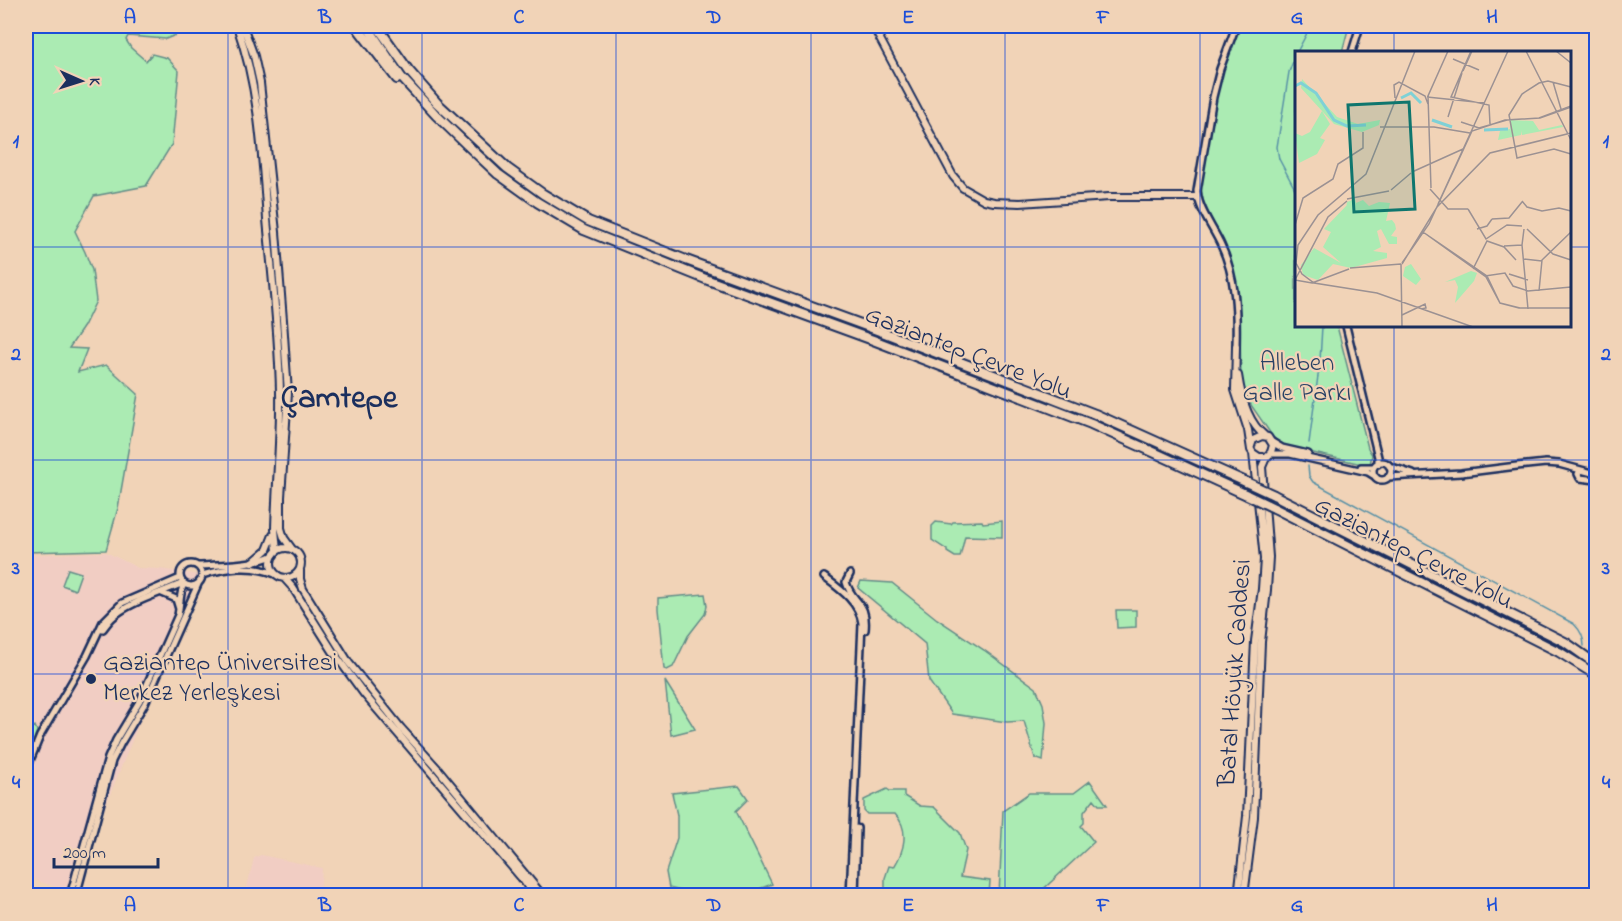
<svg xmlns="http://www.w3.org/2000/svg" width="1622" height="921" font-family="'Indie Flower',sans-serif">
	<style>
		.built { fill: #f1cdc3 }
		.green { fill: #abebb3; stroke: #638d88; stroke-width: 1.5 }
		.lines { fill: none; stroke-linecap: round; stroke-linejoin: round }
		.stream { stroke: #5790a6; stroke-width: 1.5 }
		.minor-casing { stroke: #1b2f5e; stroke-width: 10 }
		.major-casing { stroke: #1b2f5e; stroke-width: 10 }
		.highway-casing { stroke: #1b2f5e; stroke-width: 12 }
		.minor { stroke: #f1d3b7; stroke-width: 5 }
		.major { stroke: #f1d3b7; stroke-width: 6 }
		.highway { stroke: #f1d3b7; stroke-width: 8 }
		.highway-bridge-casing { stroke: #1b2f5e; stroke-width: 12; stroke-linecap: butt }
		.highway-bridge { stroke: #f1d3b7; stroke-width: 8 }
		.grid { fill: none; stroke: #1d4ed8; stroke-width: 1.5; stroke-opacity: 0.55 }
		.poi-dot { fill: #1b2f5e; stroke: #f1d3b7; stroke-width: 2 }
		.labels { text-anchor: middle; dominant-baseline: central; stroke-width: 4.5; stroke-linejoin: round; paint-order: stroke }
		.street-label { font-size: 26px; fill: #1b2f5e; stroke: #f1d3b7 }
		.park-label { font-size: 26px; fill: #294266; stroke: #f1d3b7 }
		.poi-label { font-size: 26px; fill: #1b2f5e; stroke: #f1d3b7; text-anchor: start }
		.district-label { font-size: 32px; font-weight: bold; fill: #1b2f5e; stroke: #f1d3b7 }
		.inset-river { fill: none; stroke: #7fd1d6; stroke-width: 3 }
		.inset-road { fill: none; stroke: #9b9193; stroke-width: 1.5 }
		.view { fill: #0f766e; fill-opacity: 0.15; stroke: #0f766e; stroke-width: 3 }
		.inset-edge { fill: none; stroke: #1b2f5e; stroke-width: 3 }
		.neatline { fill: none; stroke: #1d4ed8; stroke-width: 2 }
		.grid-label { font-size: 20px; text-anchor: middle; font-weight: bold; fill: #1d4ed8 }
	</style>
	<rect width="100%" height="100%" fill="#f1d3b7"/>
	<filter id="ink" filterUnits="userSpaceOnUse"><feTurbulence type="fractalNoise" baseFrequency=".0167" numOctaves="2"/><feDisplacementMap in="SourceGraphic" scale="12" xChannelSelector="R" yChannelSelector="G"/><feConvolveMatrix kernelMatrix="1 2 1 2 8 2 1 2 1" color-interpolation-filters="sRGB"/></filter>
	<g filter="url(#ink)">
		<path class="built" d="M106,552l32,16 22,1 40,6 -130,317 -44,-15v-322z
			M261,855l61,13 -2,27h-75l9,-37z"/>
		<path class="green" d="M26,26h172l-32,13 -38,-3 -2,4 5,8 15,13 6,-7 15,4 12,13 -7,73 -26,42 -52,10 -19,35 10,21 7,18 4,31 -12,25 -15,22 18,1 -9,23 28,-7 32,29 -20,114 -12,42 -80,2z
			M1240,26h109l-7,26h-46v274h41l31,122 4,7 -2,9 -4,1 -79,-18 -10,-6 -4,-4 -22,-32 -10,-23 -1,-58 -2,-35 -10,-32 -25,-57 -2,-14 15,-91 8,-28z
			M982,521l1,2 19,-2v16l-37,-1 -5,21h-5l-8,-5v-2l-15,-10v-14l4,-4 15,2 2,-2z
			M68,569l13,4 -6,17 -13,-5z
			M861,581l31,2 45,36 47,31 52,38 7,16 3,19 -3,38 -8,-3 -11,-37 -17,1 -55,-8 -23,-33 -4,-37 -67,-56z
			M705,594l2,12 -2,8 -17,22 -15,31 -6,3 -3,-1 -6,-60v-11z
			M1116,610h20v17l-19,1z
			M665,681l30,48 -24,6z
			M35,726l2,5 -10,28 -1,-1v-27z
			M1090,781l17,24h-8l-5,-6 -10,13v11l-3,3 13,16 -57,53h-38l4,-84 26,-18h45z
			M739,786l9,13 -12,12 36,73 -16,6 -2,6 -57,-1 -28,-7 -3,-16 11,-34v-23l-5,-22z
			M887,789l3,2h14v5l16,10 14,1 26,26 6,17 -6,27 30,4 -1,14h-104v-17l4,-12 5,1c10,-16 16,-37 1,-53h-28l-3,-3v-11z"/>
		<g class="lines">
			<path class="stream" d="M1297,52l9,-17 2,-9
				M1296,54l-7,18 -12,75 2,12 17,32
				M1309,443l11,-82 2,-35
				M1308,466l1,10 4,6 261,142c6,6 10,14 10,22
				M1593,681l3,7"/>
			<g class="minor-casing">
				<path id="minor" d="M1236,26l-16,43 -7,28 -16,94c2,20 16,36 24,54 15,32 16,67 15,101
					M1352,52l8,-26
					M1346,326l32,131v7
					M1272,442l10,6 26,6
					M1270,454h20l78,18 8,5
					M1373 471a9 9 0 1 1 18 0a9 9 0 1 1-18 0Z
					M1389,466l24,8
					M1361,467h13
					M1580,470l-2,4 2,4 16,2
					M1388,477l73,-4 56,-7 29,-3 13,1 37,10
					M180 575a11 11 0 1 1 22 0a11 11 0 1 1-22 0Z
					M197,566c22,-1 58,-1 77,-11
					M850,574l-4,8c6,22 22,18 19,48
					M202,575c24,-7 49,-11 73,-1
					M824,577c16,12 35,25 38,46l-12,273
					M162,593l14,6 3,10
					M103,629c3,-4 6,-8 9,-11 14,-15 52,-26 71,-35
					M29,763l11,-27 47,-80 16,-34 19,-19 58,-25
					M26,771l3,-8 -2,-1
					M70,896l38,-138 8,-18 24,-40 38,-85c2,-9 2,-25 6,-31
					M76,896l36,-135 9,-18 24,-40 54,-121
					M586,896l27,-3 21,3
					M855,896l2,-68"/>
			</g>
			<g class="major-casing">
				<path id="major" d="M237,26c22,62 25,127 30,193 5,57 12,115 13,173 1,45 -4,91 -5,137l2,22
					M243,26l11,30 6,27 16,149 7,88 5,73 -7,104v31l3,10 8,11
					M873,26l80,150 10,12 21,12 10,2 26,1 89,-6h88
					M1236,346l-1,44 13,40 3,20 2,3 6,4h7l5,-5 2,-7 -5,-8 -6,-1 -9,4 -2,6
					M1238,375c3,21 9,47 27,61
					M271 563a15 15 0 1 1 30 0a15 15 0 1 1-30 0Z
					M253,562l14,-12 6,-15
					M300,570v9l3,10 46,74 52,65 37,41 105,127
					M284,578l9,10 41,65 30,41 160,187 10,15
					M1238,896l9,-80 8,-175 7,-52 2,-30 -11,-106
					M1244,896l10,-79 7,-175 6,-52 2,-33 -7,-90 3,-7 4,-5"/>
			</g>
			<g class="highway-casing">
				<path id="highway" d="M356,26l41,53
					M367,26l34,51 35,38 30,29 32,30 39,28 47,28 124,50 165,60 218,84 60,27 96,44
					M377,26l32,45 28,32 70,65 36,26 45,27 98,39 191,70 218,84 151,68
					M1274,495l291,147 31,22
					M1274,508l285,144 37,23"/>
			</g>
			<use href="#minor" class="minor"/>
			<use href="#major" class="major"/>
			<use href="#highway" class="highway"/>
			<g class="highway-bridge-casing">
				<path id="highway-bridge" d="M1246,482l28,13
					M1247,495l27,13"/>
			</g>
			<use href="#highway-bridge" class="highway-bridge"/>
		</g>
	</g>
	<path class="grid" d="M228,26v870M422,26v870M616,26v870M811,26v870M1005,26v870M1200,26v870M1394,26v26M26,247h1270M1570,247h26M1394,326v570M26,460h1570M26,674h1570"/>
	<circle class="poi-dot" cx="91" cy="679" r="6"/>
	<g class="labels">
		<g class="street-label">
			<text transform="translate(968 354) rotate(21)">Gaziantep Çevre Yolu</text>
			<text transform="translate(1413 554) rotate(27)">Gaziantep Çevre Yolu</text>
			<text transform="translate(1236 673) rotate(-86)">Batal Höyük Caddesi</text>
		</g>
		<g class="park-label">
			<text x="1297" y="364">Alleben<tspan x="1297" dy="30">Galle Parkı</tspan></text>
		</g>
		<g class="poi-label">
			<text x="103" y="664">Gaziantep Üniversitesi<tspan x="103" dy="30">Merkez Yerleşkesi</tspan></text>
		</g>
		<g class="district-label">
			<text x="339" y="399">Çamtepe</text>
		</g>
	</g>
	<g transform="translate(1295 51)">
		<rect width="276" height="276" fill="#f1d3b7"/>
		<path d="M7,28l35,38 21,7 22,-4 -1,5 -17,7 -28,-8 -33,-36zM27,60l8,13 -10,14 5,2 -8,14 -18,9 -4,-30 7,3 8,-4zM215,69l23,1 6,9 23,-5 1,2 -41,8 -1,-4v4l-23,5 2,-9 10,-2zM60,148l1,4 7,-3 6,6 10,-4 11,1 -4,18 6,-1 3,4 1,5 -5,7 6,1v7h-8l-8,-15 -4,2 4,16 -8,4 14,2v5l-36,10 -18,-4 -15,16 -15,-5 -2,-10 13,-17 27,15 -18,-16 8,-15 -7,-3 23,-24 -2,11 2,-14zM116,213l10,15 -5,6 -13,-9 2,-9zM176,220l6,2 -3,8 -19,22 3,-16 -3,-7 -10,2z" fill="#abebb3"/>
		<path class="inset-river" d="M0,35l6,-3 15,10 18,27 13,6 19,-1M106,47l10,-5 10,10M137,69l20,7M189,79l24,-1"/>
		<path class="inset-road" d="M120,0l-49,123 -48,41 -20,30 -2,18 6,11 12,9 63,10 96,34M176,0l-20,46 38,8 1,19M231,0l45,89M261,0l15,12M158,8l26,11M168,20l9,-20M276,26v19M258,31l8,27M276,36l-23,-6 -9,2 -17,11 -13,21 8,43 37,-9 17,5M132,46l58,6M100,47l-1,-13 5,-3 26,14 3,8M153,66l14,-44M166,71l18,6 28,-8 33,-2 31,-11M85,76h54l36,6M117,121l51,-23M136,137l-3,-92 20,-45M135,138l18,20h20M96,139l20,-17M52,148l42,-8M227,150l5,6 15,4 17,-3 12,3M143,153l70,-153M173,158l18,30 21,-14 15,1M197,168l17,-1 13,-16M0,174l8,-27 30,-19 5,-15 25,-16v-16M182,178l10,-3 5,-7M229,178l-2,16 6,64M232,178l26,25 18,6M128,181l64,44 13,27 20,5h43M128,181l63,45 14,26 19,5h52M209,195l18,-1M228,208l19,2M107,212l27,-39 43,-93 33,-11 34,-2 32,-12M106,213l1,63M107,213l35,-57 53,-54 81,-20M55,217l51,-4M178,218l14,-28 17,6 12,13M214,223l19,6M190,225l20,-3 8,13 15,5 43,-4M0,229l33,-63 19,-16M0,229l17,3 37,-14M244,240l3,-31 29,-28M107,264l23,-11 1,4 -5,1"/>
		<path class="view" d="M114,51l6,107 -61,3 -6,-107z"/>
		<rect width="276" height="276" class="inset-edge"/>
	</g>
	<rect width="1622" height="921" fill="none" stroke="#f1d3b7" stroke-width="66"/>
	<g transform="translate(81 81) rotate(93)" stroke="#f1d3b7" stroke-width="4.5" paint-order="stroke">
	<path d="M0-4.5L10 22L0 15L-10 22Z" fill="#1b2f5e"/>
	<text y="-9" font-size="16" font-weight="bold" text-anchor="middle" fill="#1b2f5e">K</text>
	</g>
	<path d="M54 858v9h104v-9" fill="none" stroke="#1b2f5e" stroke-width="3"/>
	<text x="63" y="858" font-size="18" fill="#1b2f5e" stroke="#f1d3b7" stroke-width="4.5" paint-order="stroke">200 m</text>
	<rect x="33" y="33" width="1556" height="855" class="neatline"/>
	<g class="grid-label">
		<text x="130" y="23">A</text>
		<text x="325" y="23">B</text>
		<text x="519" y="23">C</text>
		<text x="714" y="23">D</text>
		<text x="908" y="23">E</text>
		<text x="1103" y="23">F</text>
		<text x="1297" y="23">G</text>
		<text x="1492" y="23">H</text>
		<text x="16" y="147">1</text>
		<text x="1606" y="147">1</text>
		<text x="16" y="360">2</text>
		<text x="1606" y="360">2</text>
		<text x="16" y="574">3</text>
		<text x="1606" y="574">3</text>
		<text x="16" y="788">4</text>
		<text x="1606" y="788">4</text>
		<text x="130" y="911">A</text>
		<text x="325" y="911">B</text>
		<text x="519" y="911">C</text>
		<text x="714" y="911">D</text>
		<text x="908" y="911">E</text>
		<text x="1103" y="911">F</text>
		<text x="1297" y="911">G</text>
		<text x="1492" y="911">H</text>
	</g>
</svg>
